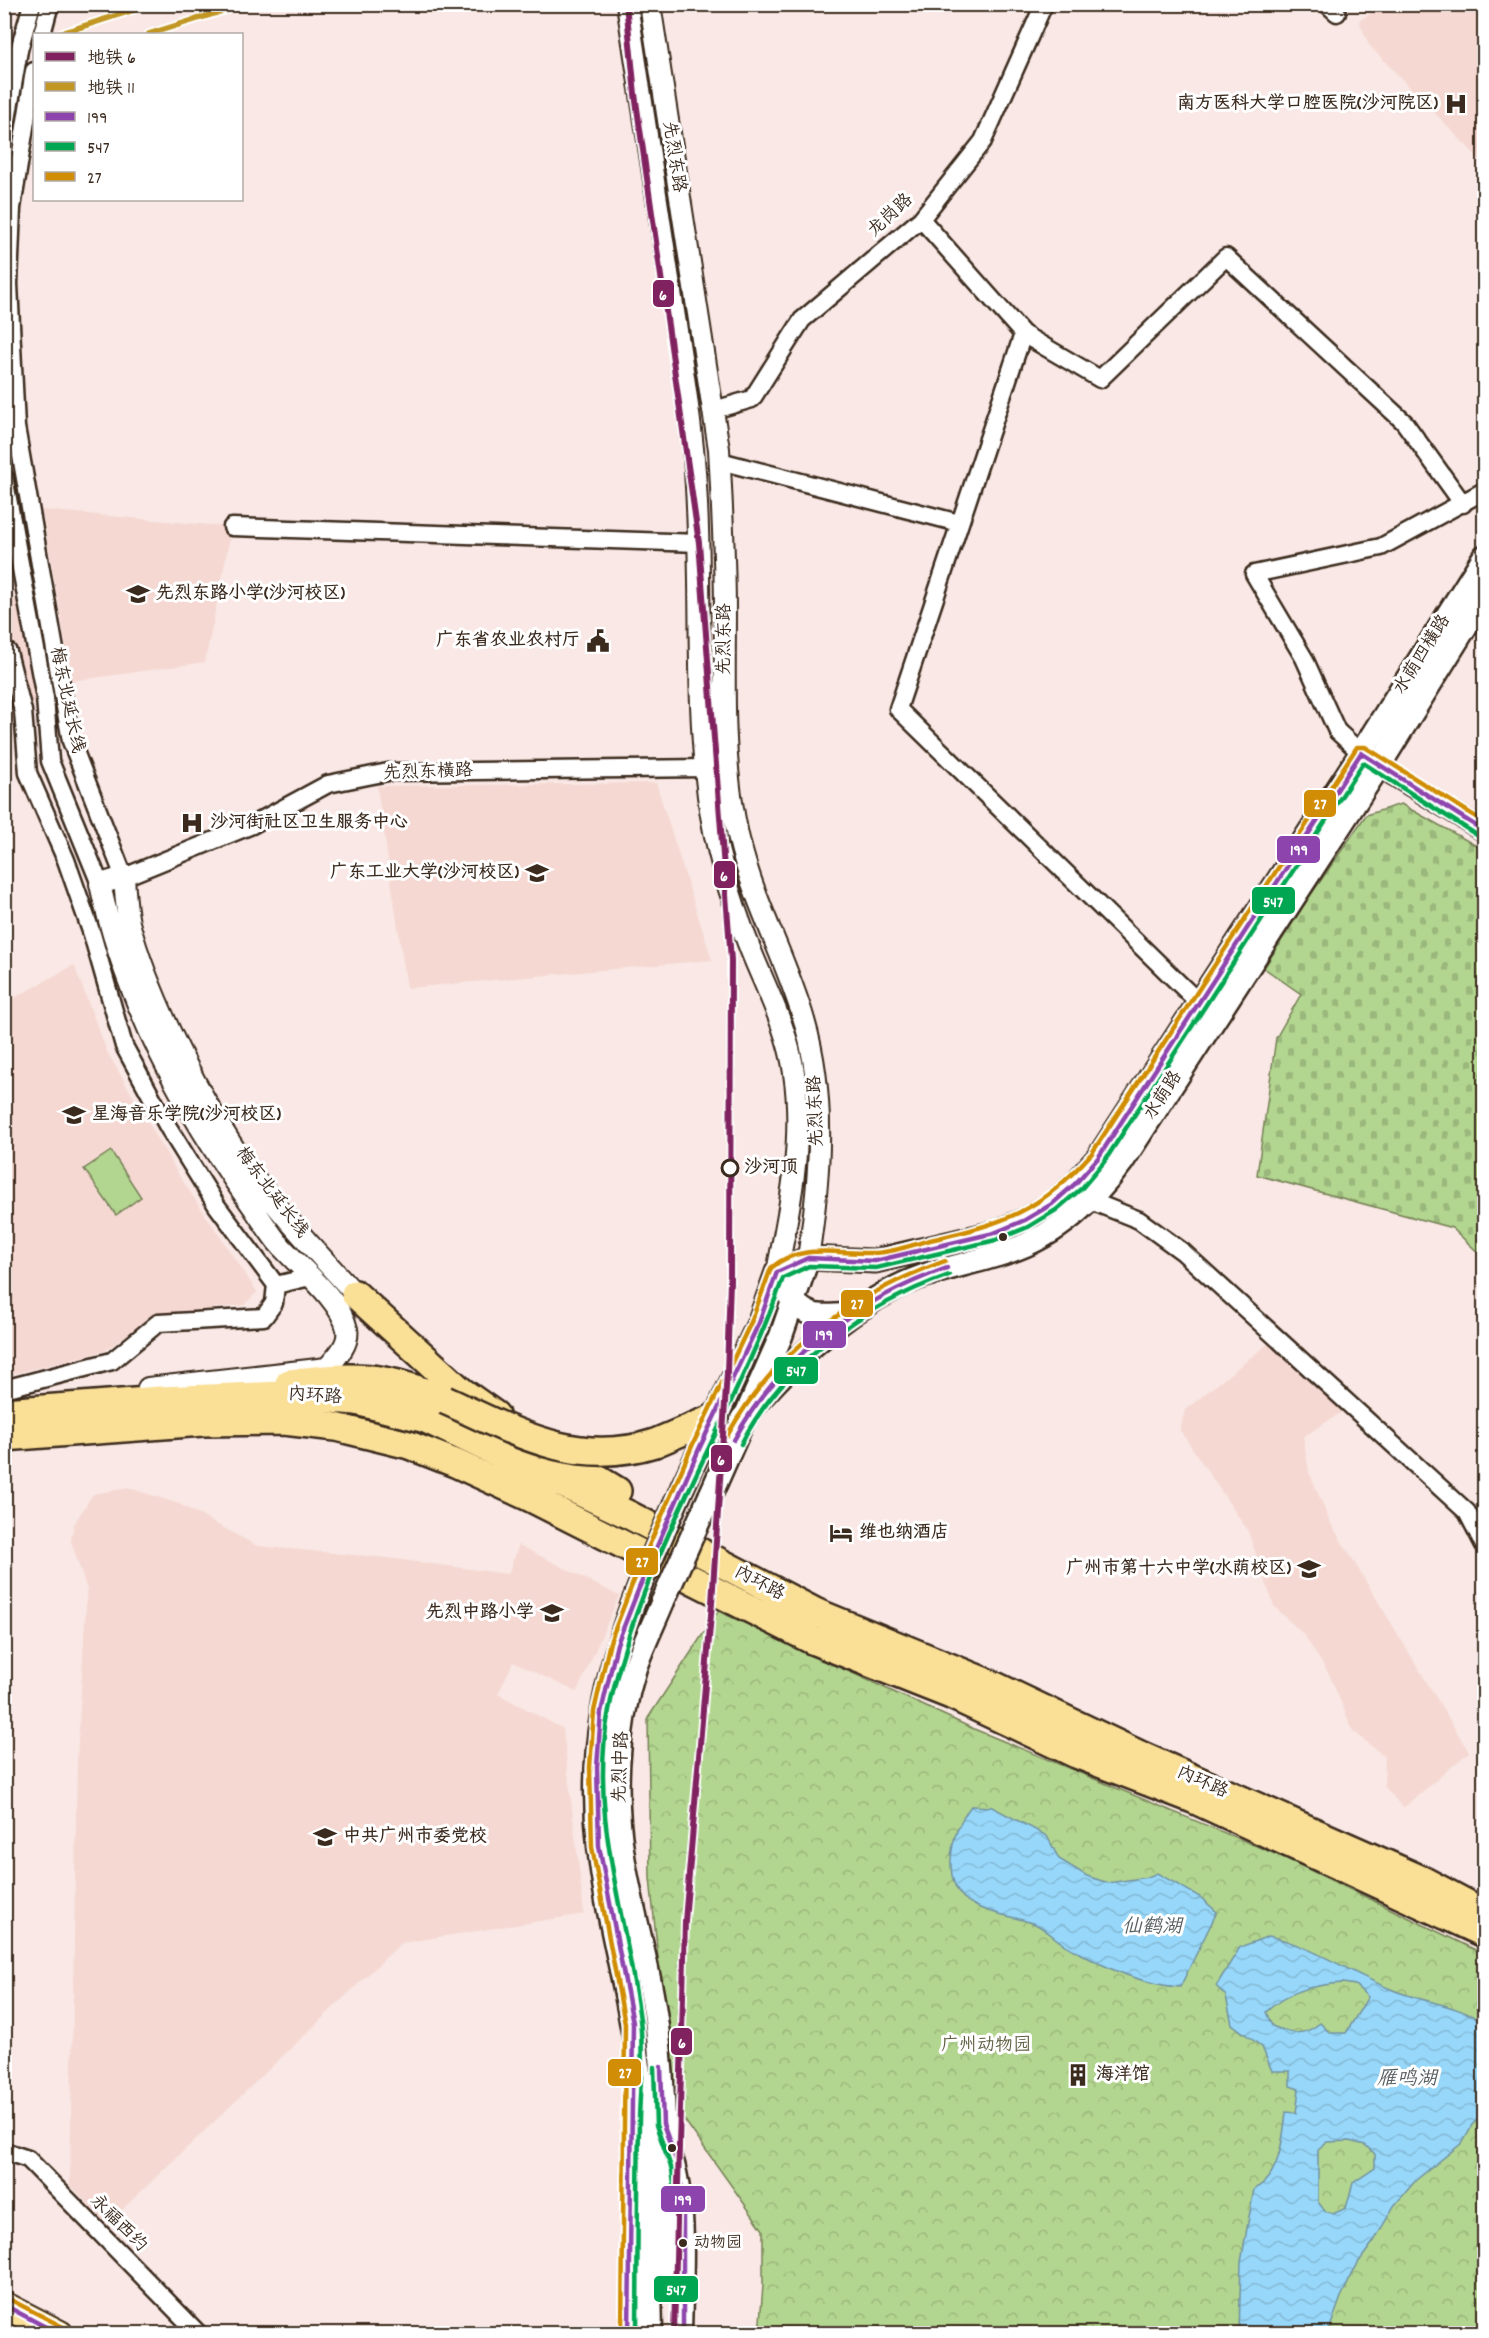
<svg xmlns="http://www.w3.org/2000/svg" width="1489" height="2338" font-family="Dekko,'LXGW WenKai TC',sans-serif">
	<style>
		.built { fill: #f5d8d2 }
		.cemetery { fill: url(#cemetery-stones); stroke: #768056; stroke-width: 1.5 }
		.park { fill: url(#park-crowns); stroke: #768056; stroke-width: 1.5 }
		.pitch { fill: #b2d58f; stroke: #768056; stroke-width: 1.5 }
		.water { fill: url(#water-waves); stroke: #7292a1; stroke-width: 1.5; fill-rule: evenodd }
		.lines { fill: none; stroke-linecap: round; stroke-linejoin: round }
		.minor-casing { stroke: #3b2a1e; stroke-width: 21 }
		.tertiary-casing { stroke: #3b2a1e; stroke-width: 24 }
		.secondary-casing { stroke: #3b2a1e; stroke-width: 27 }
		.primary-casing { stroke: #3b2a1e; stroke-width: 30 }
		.trunk-casing { stroke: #3b2a1e; stroke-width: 32 }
		.minor { stroke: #fff; stroke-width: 16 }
		.tertiary { stroke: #fff; stroke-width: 20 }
		.secondary { stroke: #fff; stroke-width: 22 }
		.primary { stroke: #fadf96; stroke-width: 26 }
		.trunk { stroke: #fadf96; stroke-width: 27 }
		.secondary-bridge-casing { stroke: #3b2a1e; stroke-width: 27; stroke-linecap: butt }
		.trunk-bridge-casing { stroke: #3b2a1e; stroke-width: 32; stroke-linecap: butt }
		.secondary-bridge { stroke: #fff; stroke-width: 22 }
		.trunk-bridge { stroke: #fadf96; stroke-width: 27 }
		.bus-1-casing { stroke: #fff; stroke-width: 9 }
		.bus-2-casing { stroke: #fff; stroke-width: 9 }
		.bus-3-casing { stroke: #fff; stroke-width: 9 }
		.bus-1 { stroke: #8e44ad; stroke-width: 4.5 }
		.bus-2 { stroke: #00a651; stroke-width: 4.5 }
		.bus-3 { stroke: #d18d06; stroke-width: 4.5 }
		.metro-1-casing { stroke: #fff; stroke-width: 10 }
		.metro-2-casing { stroke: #fff; stroke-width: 10 }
		.metro-1 { stroke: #80225f; stroke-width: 6 }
		.metro-2 { stroke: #c19623; stroke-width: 6 }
		.stop-dot { fill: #fff; stroke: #3b2a1e; stroke-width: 3 }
		.bus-dot { fill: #3b2a1e; stroke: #fff; stroke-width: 2 }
		.labels { text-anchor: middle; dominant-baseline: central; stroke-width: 6; stroke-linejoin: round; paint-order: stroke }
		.bus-label { font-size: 16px; fill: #3b2a1e; stroke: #fff; text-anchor: start }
		.poi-label { font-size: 18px; font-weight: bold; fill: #3b2a1e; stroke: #fff; text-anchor: start }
		.street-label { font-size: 18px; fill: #3b2a1e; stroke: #fff }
		.stop-label { font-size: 18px; font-weight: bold; fill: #3b2a1e; stroke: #fff; text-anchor: start }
		.park-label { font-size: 18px; fill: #5f5d40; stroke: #fff }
		.water-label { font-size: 20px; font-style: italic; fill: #575e60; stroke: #fff }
		.line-badge { stroke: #fff; stroke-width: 2 }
		.badge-label { font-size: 16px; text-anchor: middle; font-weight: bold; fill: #fff }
	</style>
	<defs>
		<pattern id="cemetery-stones" width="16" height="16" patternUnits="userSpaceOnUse" patternTransform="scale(1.5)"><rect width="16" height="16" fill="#b2d58f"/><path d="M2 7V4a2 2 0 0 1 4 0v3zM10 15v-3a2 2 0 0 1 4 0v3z" fill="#9ab77b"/></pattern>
		<pattern id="park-crowns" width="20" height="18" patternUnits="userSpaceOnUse" patternTransform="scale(1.5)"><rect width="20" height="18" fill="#b2d58f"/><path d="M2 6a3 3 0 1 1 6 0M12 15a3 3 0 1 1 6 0" fill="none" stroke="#9ab77b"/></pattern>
		<pattern id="water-waves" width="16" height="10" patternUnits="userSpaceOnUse" patternTransform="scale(1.5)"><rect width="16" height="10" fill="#97d7f9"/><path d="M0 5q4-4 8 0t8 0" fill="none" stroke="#83b9d5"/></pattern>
	</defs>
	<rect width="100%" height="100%" fill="#f9e8e5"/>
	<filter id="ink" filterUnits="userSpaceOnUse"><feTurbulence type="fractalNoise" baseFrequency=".0167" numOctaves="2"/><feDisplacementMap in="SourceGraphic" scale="12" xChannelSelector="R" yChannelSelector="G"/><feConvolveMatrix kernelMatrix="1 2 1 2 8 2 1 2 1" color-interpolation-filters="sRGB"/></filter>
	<g filter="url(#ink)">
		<path class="built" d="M1384,5h100v159l-115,-119 -10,-24z
			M42,510l190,17 -27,135 -133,19z
			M4,598l19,3 16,104 -34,-5z
			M656,783l56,177 -305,28 -30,-202z
			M74,965l33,87 73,125 77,115 -13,13 -89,10 -51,36 -99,25v-373z
			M1284,1331l69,74 -50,32 6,35 21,50 139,230 -66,56 -19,-22 1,-29 -32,-26 -24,-57 -25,-39 -30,-29 -26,-75 -68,-101 5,-20z
			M129,1488l50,16 78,42 130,12 121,16 11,-29 100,51 -42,96 -64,-30 -15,32 65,35 21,185 -183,29 -294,281 -37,-39 7,-426 10,-169 -16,-49 3,-17 19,-30z"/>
		<path class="cemetery" d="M1401,804l83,46v408l-32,-30 -195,-53 19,-137 25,-44 -37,-26 44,-69 58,-84z"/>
		<path class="park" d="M718,1611l256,118 311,129 199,96v379h-725l4,-47v-56l-90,-126 -23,-226 -2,-160z"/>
		<path class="pitch" d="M111,1151l30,46 -25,18 -32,-46z"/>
		<path class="water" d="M971,1806l21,1 55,29 12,23 28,17 21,7 40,-6 9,-4 43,24 17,15 -37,75c-39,-2 -81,-22 -115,-42 -10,-6 -19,-16 -30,-21 -36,-14 -86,-9 -84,-64 1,-21 7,-37 20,-54z
			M1269,1936c42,10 79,35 119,52 31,14 68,15 96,35v90l-12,12 -10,18 -46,37 -22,26 -20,35 -16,22 -17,34 -13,36h-89l2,-71 13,-73c26,-11 29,-52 32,-77l10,1 3,-24 -9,-3v-15h-18l-10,-24 -30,-23 -6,-28 -10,-10 24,-39zM1343,1983l12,2 13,12 -22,36h-16l-10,-10c-17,14 -29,11 -48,3l-6,-14c22,-21 47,-27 77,-29zM1349,2141l16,4 10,9v14l-22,15 -7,25 -13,6 -8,-3 -7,-9v-53l9,-7z"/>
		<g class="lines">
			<g class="minor-casing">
				<path id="minor" d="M1327,4l10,9
					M42,34l8,-30
					M34,71l-22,137 -3,76 7,143 55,314 53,136 128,-52 76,-41 60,-12 318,-4
					M4,138l15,-88 13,-46
					M921,219l102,115 -125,375 300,293
					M1023,334l77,45 126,-122 178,165 59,82
					M714,410l38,-11 50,-79 119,-101 62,-78 61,-137
					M720,461l239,62
					M4,477l41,221 5,63 50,123
					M232,527l467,16
					M1361,753l-24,-22 -33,-73 -50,-84 127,-27 103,-56
					M1091,1201l48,19 44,32 284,260 17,33
					M276,1285l34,-8
					M4,1389l108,-28 46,-38 106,-6 10,-14 2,-18 -59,-79 -49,-79 -44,-81 -32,-112 -26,-74 -38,-87 -5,-62 -15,-59
					M668,2139c24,60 16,131 15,195
					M4,2151l24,8 171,175
					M629,2334l2,-256"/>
			</g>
			<g class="tertiary-casing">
				<path id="tertiary" d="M627,4c15,94 29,188 43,282 9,58 19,115 24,173 10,112 0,226 14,337 7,53 23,105 43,155 16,40 37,79 43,122 10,67 -4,134 -17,199
					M650,4l69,445c3,54 6,108 6,163 0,68 -3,140 10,208 12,70 49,132 69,200 23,78 16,159 4,238
					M1379,766l105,65
					M148,1388l179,-20c9,-10 23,-24 20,-39 -6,-29 -48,-62 -68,-85 -9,-11 -18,-25 -26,-37 -70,-97 -128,-206 -153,-323l24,-7c1,15 2,31 5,46 21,77 73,180 119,246 32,45 70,84 107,125"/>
			</g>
			<g class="secondary-casing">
				<path id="secondary" d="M777,1272l31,-14 67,3 119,-28 31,-13 27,-16 24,-21 22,-25 263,-405 123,-196
					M786,1291c19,30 35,26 67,23
					M742,1419c45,-52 94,-101 155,-132 36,-18 76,-23 113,-36 48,-16 83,-50 112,-89l257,-396 105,-169
					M683,1486l76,-163 18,-51
					M710,1496l71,-160 27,-78
					M639,1588c-35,87 -50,165 -40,258 7,70 28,137 37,206 13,93 13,188 15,282
					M663,1601c-9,22 -20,44 -28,67 -19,60 -22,132 -11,194 9,53 25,104 32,157 11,82 9,167 9,250"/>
			</g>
			<g class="primary-casing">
				<path id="primary" d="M4,2305l56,29"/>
			</g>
			<g class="trunk-casing">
				<path id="trunk" d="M355,1294l106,97 34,24
					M289,1383c63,-9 96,-8 156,17
					M4,1412l156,-12 121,-5 75,6 70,18 203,96 186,97 178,73 149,71 278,123 64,34
					M4,1437l199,-15 81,-1 52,6 73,18 46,18 74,34 283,143 139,55 125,59 117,45 291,134
					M537,1442l80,49
					M655,1443l59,-25"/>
			</g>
			<use href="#minor" class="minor"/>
			<use href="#tertiary" class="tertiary"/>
			<use href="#secondary" class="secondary"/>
			<use href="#primary" class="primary"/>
			<use href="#trunk" class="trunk"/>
			<g class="secondary-bridge-casing">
				<path id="secondary-bridge" d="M639,1588l44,-102
					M663,1601l47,-105"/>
			</g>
			<g class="trunk-bridge-casing">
				<path id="trunk-bridge" d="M445,1400c70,32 131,68 210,43"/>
			</g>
			<use href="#secondary-bridge" class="secondary-bridge"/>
			<use href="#trunk-bridge" class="trunk-bridge"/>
			<g class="bus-1-casing">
				<path id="bus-1" d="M734,1440c45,-83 125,-141 213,-172
					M661,2067l2,57 16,44 4,31v135
					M4,2305l55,29
					M629,2334l4,-311 -34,-177 -2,-79 4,-55 16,-68 22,-56 60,-139 60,-126 18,-51 31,-14 67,3 119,-28 31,-13 27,-16 24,-21 22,-25 263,-405 123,78"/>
			</g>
			<g class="bus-2-casing">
				<path id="bus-2" d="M741,1444c43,-82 123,-139 208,-169
					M654,2067l2,58 16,45 4,29v135
					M637,2334c0,-72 1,-143 2,-215 1,-32 5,-67 1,-99 -13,-103 -52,-205 -31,-310 31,-153 122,-286 174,-432l26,-12 67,2 120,-28 32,-13 28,-17 26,-22 22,-26 259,-399 117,74"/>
			</g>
			<g class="bus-3-casing">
				<path id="bus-3" d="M727,1436c46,-84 128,-143 218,-175
					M7,2298l56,29
					M622,2334l3,-310 -33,-177 -2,-80 4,-56 16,-69 22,-57 60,-139 60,-126 19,-52c29,-25 66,-14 101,-15 19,0 40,-8 58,-13 75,-17 110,-28 162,-87l265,-406h8l119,75"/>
			</g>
			<use href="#bus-1" class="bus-1"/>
			<use href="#bus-2" class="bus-2"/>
			<use href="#bus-3" class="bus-3"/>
			<g class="metro-1-casing">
				<path id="metro-1" d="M626,4l9,90 64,449 32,417 -1,321 -3,91 -15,231 -27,318 -11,413"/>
			</g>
			<g class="metro-2-casing">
				<path id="metro-2" d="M59,34l93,-30
					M149,34l96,-30"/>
			</g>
			<use href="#metro-1" class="metro-1"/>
			<use href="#metro-2" class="metro-2"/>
		</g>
	</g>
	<defs>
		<g id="hospital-bare" transform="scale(1.8)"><path d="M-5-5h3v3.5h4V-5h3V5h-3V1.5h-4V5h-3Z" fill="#3b2a1e" stroke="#fff" stroke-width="2.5" paint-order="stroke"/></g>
		<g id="school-bare" transform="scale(1.8)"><path d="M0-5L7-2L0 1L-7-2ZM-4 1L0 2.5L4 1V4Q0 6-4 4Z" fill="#3b2a1e" stroke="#fff" stroke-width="2.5" paint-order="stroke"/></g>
		<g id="civic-bare" transform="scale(1.8)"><path d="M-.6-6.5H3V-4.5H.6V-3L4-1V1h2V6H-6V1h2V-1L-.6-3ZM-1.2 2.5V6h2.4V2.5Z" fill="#3b2a1e" stroke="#fff" stroke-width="2.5" paint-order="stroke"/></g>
		<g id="university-bare" transform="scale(1.8)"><path d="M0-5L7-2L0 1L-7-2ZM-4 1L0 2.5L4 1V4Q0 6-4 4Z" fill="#3b2a1e" stroke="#fff" stroke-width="2.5" paint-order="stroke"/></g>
		<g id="hotel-bare" transform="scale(1.8)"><path d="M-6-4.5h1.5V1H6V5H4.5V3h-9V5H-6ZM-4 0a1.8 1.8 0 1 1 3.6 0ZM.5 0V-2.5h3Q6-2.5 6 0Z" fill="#3b2a1e" stroke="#fff" stroke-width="2.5" paint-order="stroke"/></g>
		<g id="building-bare" transform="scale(1.8)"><path d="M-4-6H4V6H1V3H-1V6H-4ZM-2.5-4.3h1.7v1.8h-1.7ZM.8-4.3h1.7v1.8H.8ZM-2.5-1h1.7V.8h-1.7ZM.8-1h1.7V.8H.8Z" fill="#3b2a1e" stroke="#fff" stroke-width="2.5" paint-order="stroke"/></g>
	</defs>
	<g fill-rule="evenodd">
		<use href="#hospital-bare" x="1456" y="104"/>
		<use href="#school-bare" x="138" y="594"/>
		<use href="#civic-bare" x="598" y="641"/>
		<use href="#hospital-bare" x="192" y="823"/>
		<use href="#university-bare" x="537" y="873"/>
		<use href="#university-bare" x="74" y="1115"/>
		<use href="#hotel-bare" x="841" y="1533"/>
		<use href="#school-bare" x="1309" y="1569"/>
		<use href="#school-bare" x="552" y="1613"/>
		<use href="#university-bare" x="325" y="1837"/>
		<use href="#building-bare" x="1078" y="2075"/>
	</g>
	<circle class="stop-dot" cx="730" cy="1168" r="8"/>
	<g class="bus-dot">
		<circle cx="1003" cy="1237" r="5"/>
		<circle cx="672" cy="2148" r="5"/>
		<circle cx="683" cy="2243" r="5"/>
	</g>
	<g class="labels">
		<g class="bus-label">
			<text x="694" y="2243">动物园</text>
		</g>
		<g class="poi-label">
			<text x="1438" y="104" text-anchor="end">南方医科大学口腔医院(沙河院区)</text>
			<text x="156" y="594">先烈东路小学(沙河校区)</text>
			<text x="580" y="641" text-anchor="end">广东省农业农村厅</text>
			<text x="210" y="823">沙河街社区卫生服务中心</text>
			<text x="519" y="873" text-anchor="end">广东工业大学(沙河校区)</text>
			<text x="92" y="1115">星海音乐学院(沙河校区)</text>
			<text x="859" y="1533">维也纳酒店</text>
			<text x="1291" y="1569" text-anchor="end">广州市第十六中学(水荫校区)</text>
			<text x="534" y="1613" text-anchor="end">先烈中路小学</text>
			<text x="343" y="1837">中共广州市委党校</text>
			<text x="1096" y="2075">海洋馆</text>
		</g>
		<g class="street-label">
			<text transform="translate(673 157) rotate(81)">先烈东路</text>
			<text transform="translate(891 216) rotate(-43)">龙岗路</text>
			<text transform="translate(725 639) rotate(-90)">先烈东路</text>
			<text transform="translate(1423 655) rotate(-58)">水荫四横路</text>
			<text transform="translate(66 700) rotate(78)">梅东北延长线</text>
			<text transform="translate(428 773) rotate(-2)">先烈东横路</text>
			<text transform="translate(1164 1096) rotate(-57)">水荫路</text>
			<text transform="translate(817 1111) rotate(-92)">先烈东路</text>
			<text transform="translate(271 1193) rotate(53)">梅东北延长线</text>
			<text transform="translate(315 1397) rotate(4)">内环路</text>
			<text transform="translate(759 1584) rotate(28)">内环路</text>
			<text transform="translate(622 1767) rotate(-88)">先烈中路</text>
			<text transform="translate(1202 1783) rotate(24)">内环路</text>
			<text transform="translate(118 2224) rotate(45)">永福西约</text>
		</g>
		<g class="stop-label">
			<text x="744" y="1168">沙河顶</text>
		</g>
		<g class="park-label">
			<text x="986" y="2046">广州动物园</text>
		</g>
		<g class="water-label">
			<text x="1152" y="1928">仙鹤湖</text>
			<text x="1407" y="2080">雁鸣湖</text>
		</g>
	</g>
	<g class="line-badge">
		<rect x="652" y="279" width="23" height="29" rx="6" fill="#80225f"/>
		<rect x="1303" y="789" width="34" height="29" rx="6" fill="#d18d06"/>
		<rect x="1276" y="835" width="45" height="29" rx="6" fill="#8e44ad"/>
		<rect x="713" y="860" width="23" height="29" rx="6" fill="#80225f"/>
		<rect x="1251" y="886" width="45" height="29" rx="6" fill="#00a651"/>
		<rect x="840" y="1289" width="34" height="29" rx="6" fill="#d18d06"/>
		<rect x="802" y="1320" width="45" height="29" rx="6" fill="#8e44ad"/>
		<rect x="773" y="1356" width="46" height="29" rx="6" fill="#00a651"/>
		<rect x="710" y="1444" width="23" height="29" rx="6" fill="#80225f"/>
		<rect x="625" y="1547" width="34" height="29" rx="6" fill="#d18d06"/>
		<rect x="670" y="2027" width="23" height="29" rx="6" fill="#80225f"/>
		<rect x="607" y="2058" width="35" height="29" rx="6" fill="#d18d06"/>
		<rect x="660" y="2185" width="46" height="28" rx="6" fill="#8e44ad"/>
		<rect x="653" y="2275" width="46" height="28" rx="6" fill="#00a651"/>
	</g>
	<g class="badge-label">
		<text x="663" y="300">6</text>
		<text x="1320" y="809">27</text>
		<text x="1299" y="855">199</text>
		<text x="724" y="881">6</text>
		<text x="1273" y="907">547</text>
		<text x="857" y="1309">27</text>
		<text x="824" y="1340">199</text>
		<text x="796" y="1376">547</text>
		<text x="721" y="1465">6</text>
		<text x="642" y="1567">27</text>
		<text x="682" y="2048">6</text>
		<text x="625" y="2078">27</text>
		<text x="683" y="2205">199</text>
		<text x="676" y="2295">547</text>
	</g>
	<rect width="1489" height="2338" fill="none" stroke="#fff" stroke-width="24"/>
	<rect x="12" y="12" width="1465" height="2314" fill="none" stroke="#3b2a1e" stroke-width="2" filter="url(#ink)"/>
	<rect x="33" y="33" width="210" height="168" fill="#ffffff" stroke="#b1aaa5" stroke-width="1.5"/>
	<rect x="45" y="52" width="30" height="9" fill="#80225f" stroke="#b1aaa5" stroke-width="1.5"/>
	<text x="87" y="63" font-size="18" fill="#3b2a1e">地铁 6</text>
	<rect x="45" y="82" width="30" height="9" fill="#c19623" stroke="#b1aaa5" stroke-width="1.5"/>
	<text x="87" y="93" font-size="18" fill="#3b2a1e">地铁 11</text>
	<rect x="45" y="112" width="30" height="9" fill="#8e44ad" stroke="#b1aaa5" stroke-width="1.5"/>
	<text x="87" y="123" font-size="18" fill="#3b2a1e">199</text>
	<rect x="45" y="142" width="30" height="9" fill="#00a651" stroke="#b1aaa5" stroke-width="1.5"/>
	<text x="87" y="153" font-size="18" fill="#3b2a1e">547</text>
	<rect x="45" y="172" width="30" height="9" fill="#d18d06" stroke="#b1aaa5" stroke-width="1.5"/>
	<text x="87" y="183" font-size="18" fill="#3b2a1e">27</text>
</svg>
